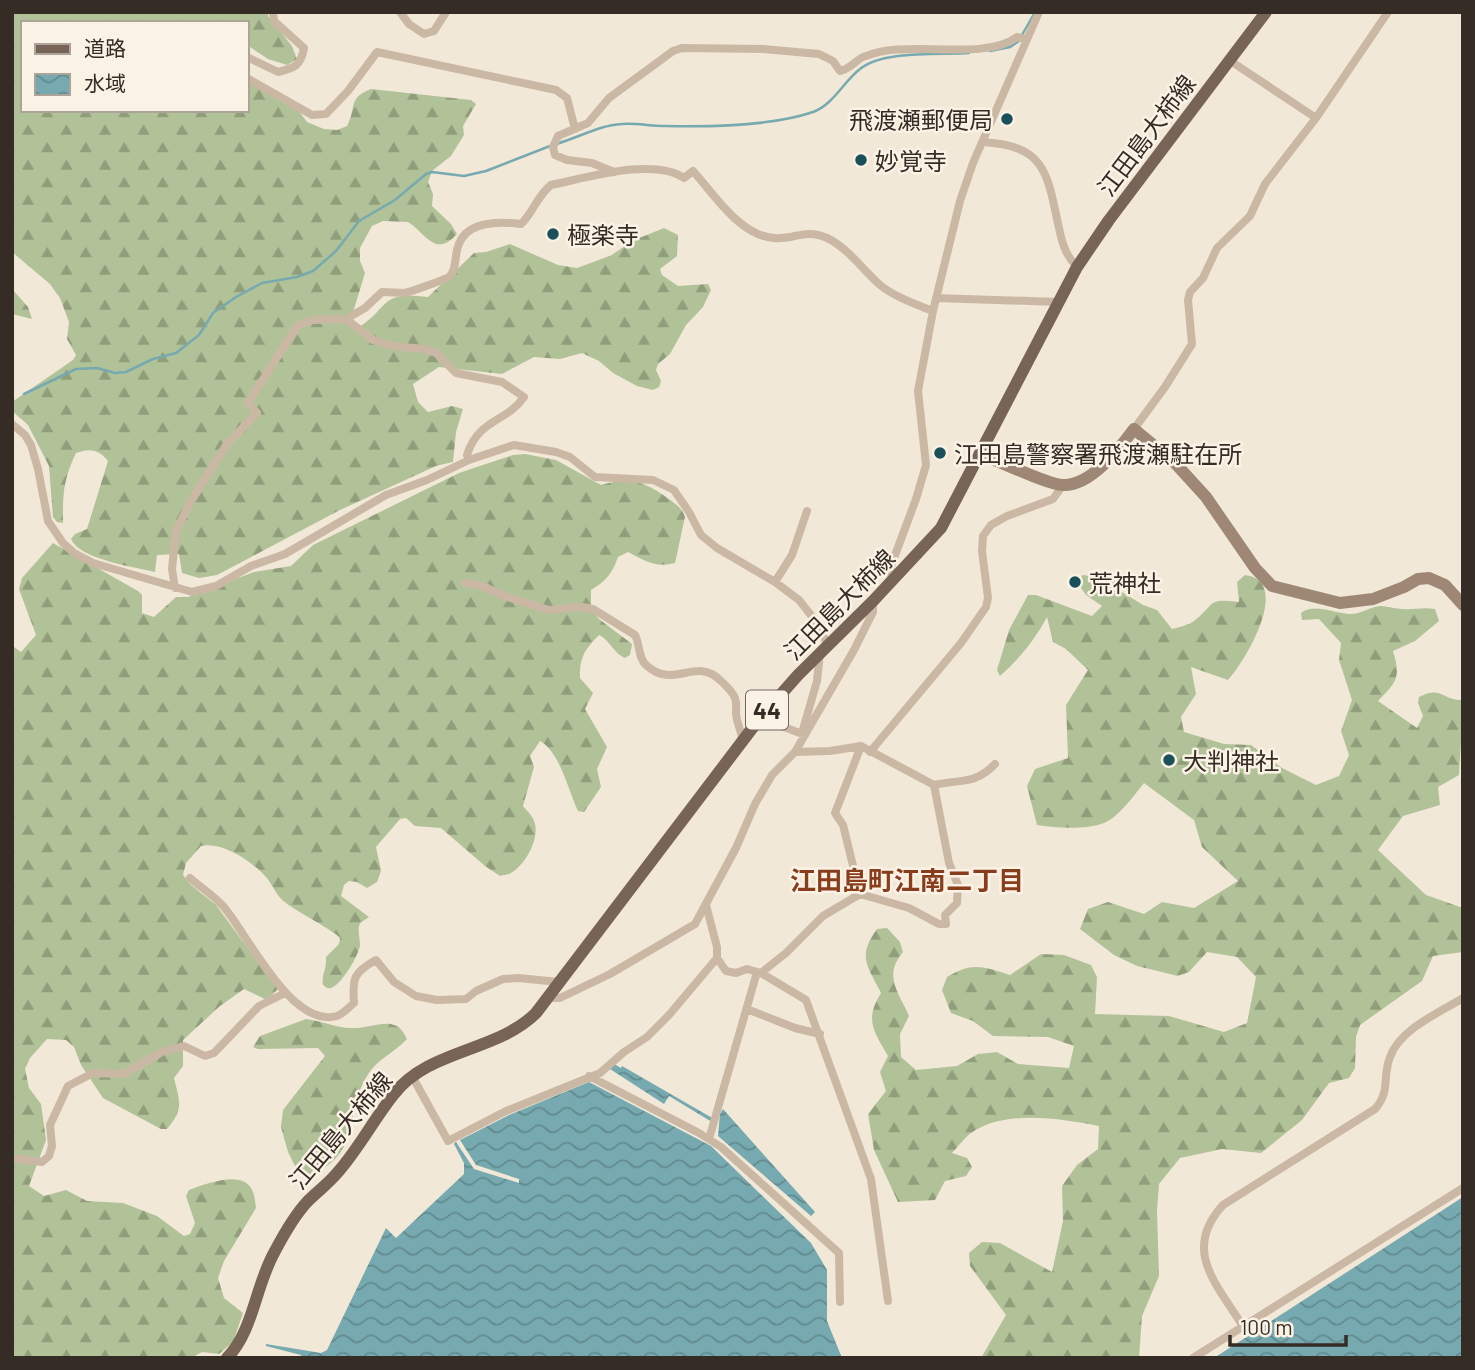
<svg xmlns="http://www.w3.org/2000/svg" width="1475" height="1370" font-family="Barlow,'Noto Sans JP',sans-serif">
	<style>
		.forest { fill: url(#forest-firs) }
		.water { fill: url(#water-waves) }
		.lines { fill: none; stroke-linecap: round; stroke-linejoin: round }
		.stream { stroke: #76aab0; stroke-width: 2.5 }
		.street { stroke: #cbb8a4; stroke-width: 8 }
		.secondary { stroke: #9e8775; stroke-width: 12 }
		.primary { stroke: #786456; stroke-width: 12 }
		.poi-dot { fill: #1a5059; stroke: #faf2e5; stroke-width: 2.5 }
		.labels { text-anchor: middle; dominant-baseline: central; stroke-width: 5; stroke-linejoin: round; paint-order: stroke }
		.shield { fill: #faf2e5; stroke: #71675f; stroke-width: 2 }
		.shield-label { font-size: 23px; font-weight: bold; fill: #362c26 }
		.poi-label { font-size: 24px; fill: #362c26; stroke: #faf2e5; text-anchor: start }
		.street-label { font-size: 24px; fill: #362c26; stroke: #faf2e5 }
		.neighbourhood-label { font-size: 26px; font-weight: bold; fill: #883d1c; stroke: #faf2e5 }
	</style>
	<defs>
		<pattern id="forest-firs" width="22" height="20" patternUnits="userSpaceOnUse" patternTransform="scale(1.75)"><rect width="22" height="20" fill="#b1c298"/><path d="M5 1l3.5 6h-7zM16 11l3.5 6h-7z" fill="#919e7c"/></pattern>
		<pattern id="water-waves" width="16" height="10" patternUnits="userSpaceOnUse" patternTransform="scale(1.75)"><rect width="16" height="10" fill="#76aab0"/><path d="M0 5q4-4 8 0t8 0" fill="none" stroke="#628b8f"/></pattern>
	</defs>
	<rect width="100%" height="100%" fill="#f2e8d8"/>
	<path class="forest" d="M12,12h256v4l24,30 5,13 -10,6 -19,-6 -21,-14v-22h-224v87h224v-33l49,30 11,15 17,7 13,1 10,-4c10,-18 0,-28 24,-37l100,11 5,4 -13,22 1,9 -13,21 -19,15 -4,11 5,12 -1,12 19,18 6,10c-22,25 -32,-2 -49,-12l-25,-1 -11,5 -12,22v13l5,12 -14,46 5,10c36,-22 21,-38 72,-32l46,-44 12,-1 24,-8 48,21 19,3 35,-13 20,-14 32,-13 14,7 -1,21 -17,13 2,6 16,11 30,-2 3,6 -8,17 -17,18 -16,29 -12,10 -2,6 5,11 -2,6 -6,3 -16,-4 -24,-13 -14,-12 -17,-8 -22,6 -26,-2 -32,17 -63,-7 -26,17 5,18 10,10 24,-6 11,3 -7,23 -3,30 -17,4 -96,44 -123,65 -18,3 -17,-5 -3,-19 -22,1 -2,17c-21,-5 -76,-13 -84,-33l4,-5 12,-5 21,-68c-9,-12 -19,-13 -32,-8 -13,28 -13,40 -13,70l-6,-1 -4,-5 -4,-51 -21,-41 -16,-14v-9l61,-42 3,-5 -9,-16 2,-17 -9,-24 -10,-14 -38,-32z
		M12,289l16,18 4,12 -20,-5z
		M525,454l31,6 45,25c27,-8 43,-4 65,12 8,6 16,10 19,20l-10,46c-19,5 -30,-2 -47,-11l-10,5c-6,17 -12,24 -27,33v19l8,10 33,25 -2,11 -5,3c-11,-4 -15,-18 -26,-23 -14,14 -20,23 -19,43l13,15 -8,16 22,38 -10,22 4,18 -17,25 -6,-1c-10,-21 -18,-59 -38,-70l-10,15 4,11 -11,39c4,5 11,11 12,18 4,16 -10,41 -24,49 -3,2 -7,2 -11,3l-15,-10 -44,-38 -26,-2 -9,-8 -6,1 -24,28 5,24 -4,11 -10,6 -10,-6 -8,-1 -5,4 -3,11 28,21 -9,6c-3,8 0,14 0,22 -1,10 -18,38 -27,42 -5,3 -7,0 -10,-2 -2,-9 4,-16 3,-28l13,-13 1,-6c-4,-6 -44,-27 -54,-35 -9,-6 -13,-17 -19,-25 -14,-16 -45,-37 -66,-32l-15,17 -3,12 8,10 25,20 62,84 -11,11 -23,-11 -24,17 -37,34v26l-9,12c6,24 10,31 -7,51h-6l-58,-31 -22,-33 -7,-18 -8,-7 -19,-1 -17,19 -5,11 4,19 12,16 5,36 -17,46 15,10 22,-6 21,11 36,2 34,13 27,20 6,-2 5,-11 -9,-27 3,-6c16,-6 54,-21 63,0 3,5 3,12 4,18l-32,53 -6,17 6,20 19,15 -10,29 -14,12 -17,-2 -11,6h-179v-709l2,-2 7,5 15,-17 -17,-46 3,-11 31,-35 85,48 4,4v18l12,4 22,-20h12l66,-25 37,-6 22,-21 146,-72 54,-18z
		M1082,575l31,3 6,3 -2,8 26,16 14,5 15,19c7,-2 17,-4 22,-8 22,-17 12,-23 45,-19l-2,-20 8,-7c48,6 0,87 -17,105l-37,-13 5,27 -15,23 3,15 40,12 27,1 31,23 34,17 23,-9 10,-21 -8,-24 11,-31 -13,-40 2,-17 -22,-24 -17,1 -1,-7c12,-10 33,0 48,1 13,0 20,-7 31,-8 7,0 15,3 22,3 12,1 21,-2 33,0l4,12 -24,20 -22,10c8,27 4,30 -15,50l39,27 6,-12 -5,-13 1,-6c24,-12 23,4 44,3 0,26 -3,50 -4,75l-21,12 2,18 -37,11 -25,34 48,45 37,13v44l-30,4 -11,25 -62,44 -4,12 -1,31 -6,10 -20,5 -27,37 -41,33 -39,-4 -42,9 -21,26 -2,27 2,65 -17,40 -3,42h-158l25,-43 -36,-49 -1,-13 13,-11 18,1 52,29 11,-51 -1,-35 15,-21 21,-16 1,-23c-38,-7 -94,-17 -128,7 -7,5 -13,14 -19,20l15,5 5,9 -6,9 -21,5 -10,19 -37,2 -24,-52 -6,-36 18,-23 -6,-19 8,-16c-14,-25 -24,-36 -7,-63 -14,-28 -24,-36 -4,-64l10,-1 13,14 3,10c-20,24 -5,39 6,64l-9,18 1,23 15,13 41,-4 21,-12 19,-2 21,12 51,4 5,-22 -26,-9 -55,-1 -20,-15 -22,-8 -9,-23 5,-13c25,-15 35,-11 63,-2l31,-21 23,1 27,10 6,12 -2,37 74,2 55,16 23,-9 9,-46 -19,-20 -30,-5 -18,20 -11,4 -41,-10 -23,-11 -34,-26 8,-20 20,-7 36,12 18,-12 32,6 44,-27 -36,-34 -8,-27 -50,-37c-9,11 -26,35 -40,40 -19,7 -48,5 -67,2l-10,-39 8,-17 33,-11 -2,-53 22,-35 -22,-21 -13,-7 -6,-25c-13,24 -27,41 -47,59l-3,-6 12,-40 19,-35h8l56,21 10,-10 -16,-11 -7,-10z
		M306,1019c16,2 31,9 45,9 13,1 28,-6 40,-4 9,2 12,7 16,15 -13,14 -30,20 -40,37 -26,44 -1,72 -58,101l-12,-7 -9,-18 -7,-25 2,-17 42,-54 -7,-8 -60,1 -5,-2 7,-11z"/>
	<path class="water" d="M614,1064l7,4 1,-2 92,53 -2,3 -43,-26 -5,8 -54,-35z
		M589,1082l122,64 100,97 16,27v51l15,37h-541v-3l-35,-9v-2l55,9 6,-3 59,-122 10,10 68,-64v-11l-10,-19 2,-2 18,27 45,14v-4l-43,-14 -16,-25 49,-25z
		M723,1109l92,103 -4,4 -93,-80 2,-22z
		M1463,1197v161h-249z"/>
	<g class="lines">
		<path class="stream" d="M1022,35l12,-21
			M990,51l20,-4 9,-6
			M556,144c22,-6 43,-19 66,-20 14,-1 29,2 43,2 43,1 107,0 148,-14 20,-7 31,-31 47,-43 23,-19 80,-14 109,-16
			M24,394l52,-25 21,-1 18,5 11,-1 27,-13 23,-6 23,-18 14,-22 23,-16 26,-14 35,-6 16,-6 23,-20 23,-30 36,-21 31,-26 6,-2 32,4 22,-5 64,-25"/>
		<path class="street" d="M400,12l9,12 15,10 10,-3 12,-19
			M247,57l31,15c16,-4 23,-6 26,-24l-30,-27 -1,-9
			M1229,60l87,58
			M247,78l65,37 14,-1 22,-23 29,-39 179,38 11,8 8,31
			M983,142c64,4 64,32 76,86 3,15 7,28 18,39
			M614,172l-22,-9 -25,-3 -12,-5 -2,-8 5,-11 30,-13 21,-25 64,-47 9,-3 81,1 56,5 14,7 7,10c10,-2 15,-10 23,-14 6,-2 14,-5 21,-6 36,-7 105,8 133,-14l9,2
			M936,298l123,4
			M346,319l27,21 19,6 32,3 12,4 20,20 46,9 22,15c-17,25 -46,22 -57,58l2,5
			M12,424l13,11 6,10 7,24 10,52 15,22 11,10 19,10 99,29 24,-6 35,-20 34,-12 101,-59 41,-15 42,-20 45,-15 42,7 14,5 25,20 58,3 21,10 15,22 12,23 16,13 58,34 24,18 15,19 14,26
			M1134,429l31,-42 27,-43 -4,-44 2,-8 13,-14 14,-30 33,-32 15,-32 51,-66 72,-106
			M891,581v-15l25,-67 10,-34 -8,-74 15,-80 27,-110 13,-38 66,-151
			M775,582l17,-27 15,-44
			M465,583l15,2 27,12 42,13 33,-3 11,2 42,26c5,9 3,23 11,30 28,26 50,-10 75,16 5,5 11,10 14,17 2,5 1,10 1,16 1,9 5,18 7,26
			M175,588l-3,-19 4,-38 15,-30 36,-57 30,-31 -9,-10 49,-77 15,-6 34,-1 19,-11 17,-16c8,0 15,1 22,1 6,-1 43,-14 46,-17 6,-6 5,-18 7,-26 6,-30 41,-29 64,-26 12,-11 16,-28 30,-39 35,-7 103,-28 133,-7l9,-7c21,23 47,65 81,67 20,2 31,-10 53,0 21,10 36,32 53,47 15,12 35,19 53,26
			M760,718l45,17
			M802,733l15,-52 3,-28
			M870,752l91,-109 25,-36 2,-9 -6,-47 1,-15 8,-11 16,-9 46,-17 10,-14
			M934,785c26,-6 41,0 61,-21
			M190,878c10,9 23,17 33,28 24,27 68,123 114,110 6,-2 12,-9 17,-13 -2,-25 0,-31 22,-43l18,22 22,14 21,4 29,-1 10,-8 27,-12 15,-1 41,4
			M860,894l-17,-69 -8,-12 26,-67
			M706,905l11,42v11
			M761,973l25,-20 37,-37 37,-22 49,14 30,16h7l-1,-9 12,-12 1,-18 -9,-22 -15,-78 -73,-39 -31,5 -35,1
			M548,998h12l50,-24 85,-50 41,-76 19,-44 17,-29 23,-23 59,-102 19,-38v-11
			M747,1009l48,19 25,6
			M412,1076l36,65 58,-30 94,-38 24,-21 23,-15 22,-22 48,-57 9,13 10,2 11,-4 14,4 45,27 65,179 17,122
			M589,1076l110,57 22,14 118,106 1,49
			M709,1139l48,-167
			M12,1158l30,4 7,-6 3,-10 -2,-21 18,-39 25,-13 31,1 38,-22 22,-6 21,10 9,-3 45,-47 26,-13
			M1242,1325c-26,-42 -60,-75 -19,-120l152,-96c16,-18 7,-32 15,-52 10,-28 49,-44 73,-59
			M1193,1358l270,-170"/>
		<path class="secondary" d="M980,454c17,6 68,31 83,31 28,1 56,-36 71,-56l41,34 31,34 49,71 17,18 68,17 33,-4 31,-12 14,-8 11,-1 16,7 18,20"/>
		<path class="primary" d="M227,1358c27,-28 28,-72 48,-107 9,-17 19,-35 32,-49 10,-10 22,-19 31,-30 21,-24 36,-53 56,-78 35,-45 103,-42 142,-81l224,-295 38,-43 75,-74 68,-73 136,-261 32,-47 157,-208"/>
	</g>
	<g class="poi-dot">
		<circle cx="1007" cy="119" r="7"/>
		<circle cx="861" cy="160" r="7"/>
		<circle cx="553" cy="234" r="7"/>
		<circle cx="940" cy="453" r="7"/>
		<circle cx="1075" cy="582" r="7"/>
		<circle cx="1169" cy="760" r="7"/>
	</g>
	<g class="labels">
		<rect class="shield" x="746" y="690.5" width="42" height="39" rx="5"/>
		<g class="shield-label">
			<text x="767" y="710">44</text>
		</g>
		<g class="poi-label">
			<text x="993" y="119" text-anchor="end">飛渡瀬郵便局</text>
			<text x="875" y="160">妙覚寺</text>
			<text x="567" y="234">極楽寺</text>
			<text x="954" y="453">江田島警察署飛渡瀬駐在所</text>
			<text x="1089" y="582">荒神社</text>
			<text x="1183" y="760">大判神社</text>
		</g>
		<g class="street-label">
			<text transform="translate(1146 135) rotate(-53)">江田島大柿線</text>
			<text transform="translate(839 604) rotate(-45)">江田島大柿線</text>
			<text transform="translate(340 1130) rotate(-50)">江田島大柿線</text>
		</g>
		<g class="neighbourhood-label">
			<text x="907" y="879">江田島町江南二丁目</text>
		</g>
	</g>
	<rect width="1475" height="1370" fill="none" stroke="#362c26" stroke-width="28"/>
	<rect x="21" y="21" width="228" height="91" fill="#faf2e5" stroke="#aca399" stroke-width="2"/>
	<rect x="35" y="44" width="35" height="10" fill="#786456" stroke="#aca399" stroke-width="2"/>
	<text x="84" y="56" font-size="21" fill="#362c26">道路</text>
	<rect x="35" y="74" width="35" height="21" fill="url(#water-waves)" stroke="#aca399" stroke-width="2"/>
	<text x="84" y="91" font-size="21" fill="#362c26">水域</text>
	<path d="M1230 1335v10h116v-10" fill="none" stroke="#362c26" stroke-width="3.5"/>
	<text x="1240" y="1335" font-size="21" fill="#362c26" stroke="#faf2e5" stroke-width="5" paint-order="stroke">100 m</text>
</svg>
